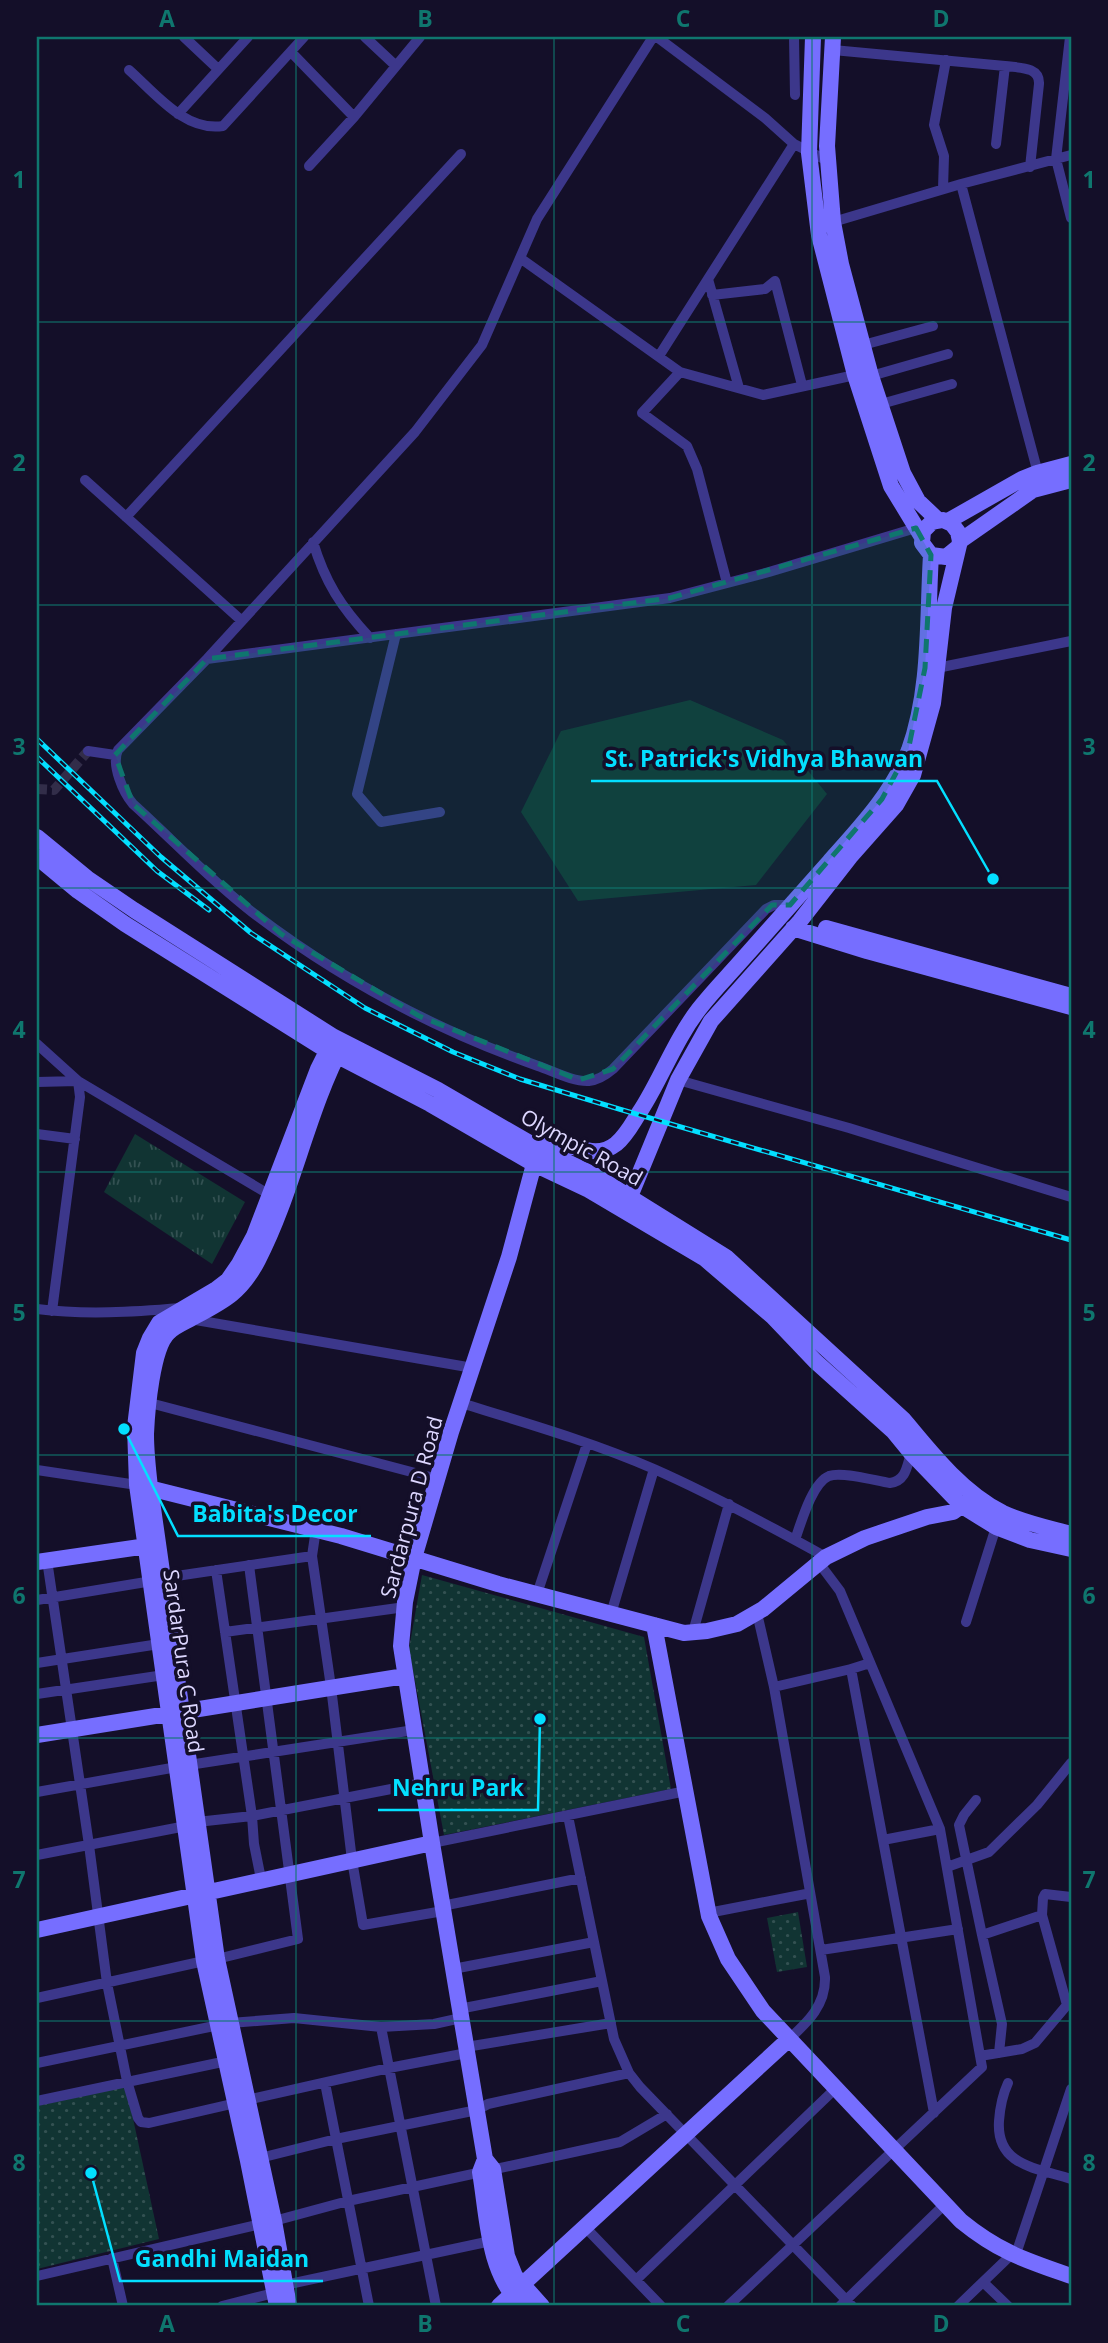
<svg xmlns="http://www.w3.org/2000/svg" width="1108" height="2343" font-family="'Open Sans',sans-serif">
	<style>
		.grass { fill: url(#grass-tufts) }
		.park { fill: url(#park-dots) }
		.garden { fill: #113433 }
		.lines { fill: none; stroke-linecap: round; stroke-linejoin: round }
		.street-tunnel { stroke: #322d49; stroke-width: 10; stroke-dasharray: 10 5; stroke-linecap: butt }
		.street { stroke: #3c378b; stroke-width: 10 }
		.secondary { stroke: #766eff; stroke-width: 16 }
		.rail-casing { stroke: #03dfff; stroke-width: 5 }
		.rail { stroke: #140f29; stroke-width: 2.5; stroke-dasharray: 8; stroke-linecap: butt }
		.marked { fill: #0f766e; fill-opacity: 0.2; stroke: #0f766e; stroke-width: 5; stroke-dasharray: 14 9; stroke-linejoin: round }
		.grid { fill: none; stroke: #0f766e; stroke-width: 2; stroke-opacity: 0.55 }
		.labels { text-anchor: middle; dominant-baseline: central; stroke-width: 7; stroke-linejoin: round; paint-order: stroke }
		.street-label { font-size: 21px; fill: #ddd7ff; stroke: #140f29 }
		.leader { fill: none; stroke: #03dfff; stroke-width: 2.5 }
		.callout-dot { fill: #03dfff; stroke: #140f29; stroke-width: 2.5 }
		.callout-label { font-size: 23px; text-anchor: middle; font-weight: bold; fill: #03dfff; stroke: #140f29; stroke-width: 7; stroke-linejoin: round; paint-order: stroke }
		.neatline { fill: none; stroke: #0f766e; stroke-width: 2.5 }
		.grid-label { font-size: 23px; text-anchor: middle; font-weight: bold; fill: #0f766e }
	</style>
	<defs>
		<pattern id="grass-tufts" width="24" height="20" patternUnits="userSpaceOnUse" patternTransform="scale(1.75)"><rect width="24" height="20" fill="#113433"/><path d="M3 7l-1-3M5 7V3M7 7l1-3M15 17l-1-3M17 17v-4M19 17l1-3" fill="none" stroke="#335152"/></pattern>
		<pattern id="park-dots" width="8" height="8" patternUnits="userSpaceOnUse" patternTransform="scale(1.75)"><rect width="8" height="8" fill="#113433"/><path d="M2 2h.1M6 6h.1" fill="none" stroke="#335152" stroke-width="1.8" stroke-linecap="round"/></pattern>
	</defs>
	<rect width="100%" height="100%" fill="#140f29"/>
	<path class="grass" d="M135,1134l110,68 -33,62 -108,-72z"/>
	<path class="park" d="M422,1575l222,62 27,152 -227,46 -35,-186z
		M798,1912l9,55 -30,5 -10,-54z
		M126,2086l33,153 -122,30v-163z"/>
	<path class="garden" d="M690,700l93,40 44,54 -71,91 -178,16 -57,-89 40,-81z"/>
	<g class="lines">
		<path class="street-tunnel" d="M37,789l17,1 34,-39"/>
		<path class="street" d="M184,37l34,32
			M365,37l31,29
			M653,37l-116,182 -55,126 -67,87 -208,227 -89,91c-7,15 5,42 15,54 40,36 76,75 119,108 86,66 184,118 286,154 15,5 35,16 51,15 9,-1 17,-6 24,-12l153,-160 8,-4h16
			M657,37l108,81 29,26 34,17
			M794,37l1,58
			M1070,37l-14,122 15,59
			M833,50l172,16c13,2 35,0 34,18l-9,83
			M291,52l63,65
			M129,70c26,23 56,62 94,56l81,-89
			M178,114l70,-77
			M996,144l9,-78
			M309,166l45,-49 66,-80
			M961,184l78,293
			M943,189l1,-33 -10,-31 12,-65
			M833,222l128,-38 110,-29
			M520,258l160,114 83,23 92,-20
			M712,295l53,-6 10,-8 27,104
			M863,345l70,-19
			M659,356l49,-77
			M680,372l-38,41 45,33 10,23 30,114
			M871,376l77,-22
			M739,388l-31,-109 86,-135
			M881,404l71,-20
			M85,480l157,141
			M126,517l335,-363
			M313,542c12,40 28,65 57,96
			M396,634l-39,160 24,28 59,-10
			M207,659l463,-61 99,-26 147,-44
			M937,668l134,-27
			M88,751l27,4
			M37,1044l41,37 -41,1
			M678,1080l171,48 222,69
			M78,1081l192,114
			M37,1134l38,5
			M37,1309c48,6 96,3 144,-1
			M52,1311l28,-214 -2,-16
			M190,1319l283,49
			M150,1403l288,76
			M461,1403c65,20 131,39 193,66 59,26 116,57 172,88
			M37,1470l100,15
			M316,1529l-4,27 19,131 21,173 11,65 80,-14
			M795,1540c6,-17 17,-57 34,-64 13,-5 47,5 61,7 16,-2 17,-17 21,-30
			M47,1560l42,285 18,138 20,98 11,37 3,4 8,1 87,-20
			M216,1570l36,246 2,28 7,35
			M163,1578l149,-22
			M537,1594l50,-150
			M37,1600l115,-19
			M757,1613l17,74 51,290c1,28 -17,45 -37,63
			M611,1614l43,-145
			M966,1622l30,-95
			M225,1632l180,-25
			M693,1632l36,-128
			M37,1663l122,-19
			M851,1669l83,444
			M774,1687l77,-18 19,-6
			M37,1694l127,-19
			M189,1765l225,-35
			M37,1792l140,-25
			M976,1800l-12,15 -5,10 23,110 60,-20 25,90 -32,38 -13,6 -42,7
			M568,1816l46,223 15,34 11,14 212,219
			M197,1822l55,-6 170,-33
			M883,1840l57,-11
			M432,1843l254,-52
			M37,1855l149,-29
			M947,1867l42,-15 48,-47 34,-42
			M442,1906l139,-28
			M708,1913l98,-19
			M1042,1915l1,-17 2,-4 26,3
			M982,1935l20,89 -3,29
			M821,1950l137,-21
			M217,1959l81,-20 -49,-374
			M453,1969l141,-27
			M37,1998l167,-37
			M459,2009l143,-28
			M230,2023l64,-5 87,9 55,279
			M381,2027l53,-3 27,-6
			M466,2047l145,-24
			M37,2063l182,-38
			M325,2083l44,223
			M1008,2083c-6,13 -8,24 -9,38 -3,45 38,47 72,58
			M247,2100l142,-32 78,-15
			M37,2101l190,-40
			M260,2158l76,-19 141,-29 11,-6 141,-31
			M585,2227l76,79
			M1015,2257l56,-168
			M112,2258l11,48
			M37,2276l237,-55 74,-20 272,-59 47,-28
			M636,2280l199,-191
			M983,2282l25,24
			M285,2285l206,-44
			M222,2306l52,-13
			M728,2306l254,-239 -42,-238 -100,-238 -21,-28
			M840,2306l105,-102
			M958,2306l53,-51"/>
		<path class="secondary" d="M813,37l-4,116 10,82 36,140 36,111 31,51
			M833,37l-6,109 6,76 8,42 30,112 32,97 15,28 20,19
			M948,521l74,-42 15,-6 34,-9
			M960,541l73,-51 38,-10
			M37,837l50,41 47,32 200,127 104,53 102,59 56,27 130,81 178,163c28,34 59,73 99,93 22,10 46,15 68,21
			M37,857l41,34 47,33 201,126 104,54 104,60 55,26 115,68 69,59 42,44 78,70 18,22 51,53 34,21 34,13 41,9
			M793,928l74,23 204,56
			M826,928l245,68
			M627,1204l51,-124 33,-59 89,-100 50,-64 46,-52 17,-30 20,-72 11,-95 16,-67 -2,-9 -6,-8 -9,-4 -11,2 -9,9 -1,12 9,12 15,2 11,-9
			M141,1486l200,50 157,48 186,49 23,-2 30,-7 26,-15 63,-52 39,-19 62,-21 26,-5 17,-12
			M37,1562l110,-16
			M654,1625l55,291 19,43 35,52 198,210c38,31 64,39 110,55
			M37,1735l368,-59
			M37,1930l395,-87
			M485,2159l-5,13c8,48 7,97 41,134
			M277,2306l-29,-145 -44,-200 -67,-476 -2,-58 9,-74 6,-15 9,-15 56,-33 13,-10 11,-16 15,-28 64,-167 16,-32
			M289,2306l-15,-85 -57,-262 -67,-472c-2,-17 -4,-35 -4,-53 1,-23 6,-87 23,-102 6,-6 16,-10 23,-14 32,-17 49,-25 66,-58 36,-70 49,-149 86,-218
			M499,2306l289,-266
			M542,2306l-27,-30 -8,-20 -14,-87 -8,-10 -53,-316 -31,-197 4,-44 9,-44 37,-126 58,-175 25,-93 6,-15c25,-17 49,16 76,-5 11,-9 17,-22 25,-34 21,-33 34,-70 58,-101 13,-17 28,-32 42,-48 29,-33 59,-66 88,-99 31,-35 63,-68 80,-112 22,-61 18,-131 22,-195"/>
		<g class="rail-casing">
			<path id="rail" d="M37,739l124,118 90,76 114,75 88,44 67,27 99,30 452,131
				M37,757l120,114 52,39"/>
		</g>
		<use href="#rail" class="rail"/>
	</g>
	<path class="marked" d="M916,528l15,27 -6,113 -17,83 -26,48 -92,106h-18l-159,164 -34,11 -160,-64 -138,-82 -148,-130 -18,-49 92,-96 463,-61z"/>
	<path class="grid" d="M296,37v2269M554,37v2269M812,37v2269M37,322h1034M37,605h1034M37,888h1034M37,1172h1034M37,1455h1034M37,1738h1034M37,2021h1034"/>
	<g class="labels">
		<g class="street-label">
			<text transform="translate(582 1147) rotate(29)">Olympic Road</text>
			<text transform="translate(411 1507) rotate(-75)">Sardarpura D Road</text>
			<text transform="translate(184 1661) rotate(82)">SardarPura C Road</text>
		</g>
	</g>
	<path class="leader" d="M993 879L937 781H591M124 1429L178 1536H371M540 1719L538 1810H378M91 2173L120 2281H323"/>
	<g class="callout-dot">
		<circle cx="993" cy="879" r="7"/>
		<circle cx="124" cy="1429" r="7"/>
		<circle cx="540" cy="1719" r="7"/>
		<circle cx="91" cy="2173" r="7"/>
	</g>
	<g class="callout-label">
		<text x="764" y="767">St. Patrick's Vidhya Bhawan</text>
		<text x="275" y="1522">Babita's Decor</text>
		<text x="458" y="1796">Nehru Park</text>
		<text x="222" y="2267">Gandhi Maidan</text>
	</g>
	<rect width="1108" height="2343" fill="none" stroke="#140f29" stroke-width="77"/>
	<rect x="38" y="38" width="1032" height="2266" class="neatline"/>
	<g class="grid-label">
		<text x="167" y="27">A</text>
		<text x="425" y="27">B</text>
		<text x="683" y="27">C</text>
		<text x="941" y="27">D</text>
		<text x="19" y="188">1</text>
		<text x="1089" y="188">1</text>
		<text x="19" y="471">2</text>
		<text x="1089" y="471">2</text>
		<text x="19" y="755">3</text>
		<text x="1089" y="755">3</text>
		<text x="19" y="1038">4</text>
		<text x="1089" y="1038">4</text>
		<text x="19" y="1321">5</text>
		<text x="1089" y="1321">5</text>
		<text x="19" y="1604">6</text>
		<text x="1089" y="1604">6</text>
		<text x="19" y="1888">7</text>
		<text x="1089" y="1888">7</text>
		<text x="19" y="2171">8</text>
		<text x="1089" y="2171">8</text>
		<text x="167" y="2332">A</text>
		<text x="425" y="2332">B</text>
		<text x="683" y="2332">C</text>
		<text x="941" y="2332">D</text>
	</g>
</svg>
